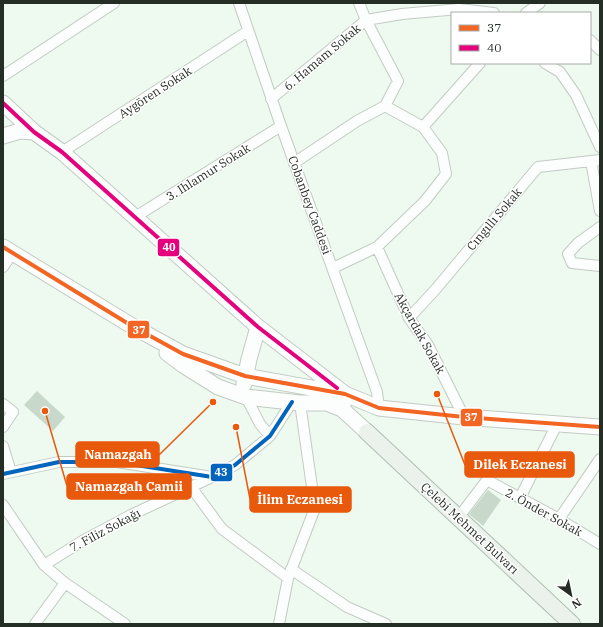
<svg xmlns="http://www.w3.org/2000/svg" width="603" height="627" font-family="'IBM Plex Serif',serif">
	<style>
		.building { fill: #c8d9cb }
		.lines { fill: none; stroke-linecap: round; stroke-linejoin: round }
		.minor-casing { stroke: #c2cbc3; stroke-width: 12 }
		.secondary-casing { stroke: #c2cbc3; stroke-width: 17 }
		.primary-casing { stroke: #afbfb2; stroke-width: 18 }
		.minor { stroke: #fcfefd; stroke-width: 10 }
		.secondary { stroke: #fcfefd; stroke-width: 15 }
		.primary { stroke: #ebf2ec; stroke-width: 16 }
		.bus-1-casing { stroke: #fff; stroke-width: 7 }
		.bus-2-casing { stroke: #fff; stroke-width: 7 }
		.bus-3-casing { stroke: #fff; stroke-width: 7 }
		.bus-1 { stroke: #f26522; stroke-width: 4 }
		.bus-2 { stroke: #e5007d; stroke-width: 4 }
		.bus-3 { stroke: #0065bd; stroke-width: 4 }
		.labels { text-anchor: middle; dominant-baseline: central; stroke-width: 3; stroke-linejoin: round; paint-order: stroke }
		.street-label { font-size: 12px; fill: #242e25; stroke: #fff }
		.leader { fill: none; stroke: #e8590c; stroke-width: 1.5 }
		.callout-dot { fill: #e8590c; stroke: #fff; stroke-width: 1.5 }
		.callout { fill: #e8590c; stroke: #e8590c; stroke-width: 1.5 }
		.callout-label { font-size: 13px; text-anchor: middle; font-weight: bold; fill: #fff }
		.line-badge { stroke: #fff; stroke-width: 1.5 }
		.badge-label { font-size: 11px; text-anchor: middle; font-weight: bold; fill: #fff }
	</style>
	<rect width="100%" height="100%" fill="#eef9f0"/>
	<path class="building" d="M37,391l28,26 -12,14 -29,-26z
		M488,490l13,10 -18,26 -14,-12z"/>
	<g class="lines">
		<g class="minor-casing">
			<path id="minor" d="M239,3l42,123 96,266 2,16
				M359,3l7,17 32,61 -13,25
				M526,13l14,-10
				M590,40l10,10
				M545,63l15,9 16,23 24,52
				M3,76l111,-73
				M271,99l95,-79 36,-6 57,-5 35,4
				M62,152l186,-121
				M591,161l9,50
				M294,163l63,-42 28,-15 38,21
				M135,217l146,-91
				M600,227l-22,16 -10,11 4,9 28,3
				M377,247l32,71 19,27 36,72
				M3,267l10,-15
				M333,268l44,-21 48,-46 21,-27 -4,-21 -19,-26 57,-64
				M409,318l26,-28 103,-123 62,-7
				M246,397l14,27 10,12
				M3,404l10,8 -10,15
				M3,446l8,26
				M3,474l56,-12h58l95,15 23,-12 35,-29 22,-34
				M191,487l31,42 66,49
				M520,498l37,-74
				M3,505l41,60 21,18 60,41
				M458,518l29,-38 72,39 41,25
				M559,519l41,-60
				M44,565l40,-25 47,-25 81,-38
				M291,569l56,38 39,17
				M35,624l30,-41
				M279,624l9,-46 27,-70 -15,-105"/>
		</g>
		<g class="secondary-casing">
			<path id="secondary" d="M3,103l31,29 28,20 196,175 87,67 -3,15
				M3,136l17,-5 14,1
				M3,247l129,79 51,28 62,22 100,18 34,14 85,9 136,10
				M167,353l16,12 35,22 28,10 54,6h27l15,6 25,23
				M244,384l5,-25 9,-32"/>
		</g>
		<g class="primary-casing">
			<path id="primary" d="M367,432c68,64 137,128 205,192"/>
		</g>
		<use href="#minor" class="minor"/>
		<use href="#secondary" class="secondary"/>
		<use href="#primary" class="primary"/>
		<g class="bus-1-casing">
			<path id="bus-1" d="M3,247l129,79 51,28 62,22 100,18 34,14 85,9 136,10"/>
		</g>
		<g class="bus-2-casing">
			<path id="bus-2" d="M3,103l31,29 28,20 196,175 79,61"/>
		</g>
		<g class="bus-3-casing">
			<path id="bus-3" d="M3,474l56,-12h58l95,15 23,-12 35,-29 22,-34"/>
		</g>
		<use href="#bus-1" class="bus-1"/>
		<use href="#bus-2" class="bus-2"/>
		<use href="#bus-3" class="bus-3"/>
	</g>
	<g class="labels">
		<g class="street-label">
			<text transform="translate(322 57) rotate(-40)">6. Hamam Sokak</text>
			<text transform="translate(155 92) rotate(-33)">Aygören Sokak</text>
			<text transform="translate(208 172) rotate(-32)">3. Ihlamur Sokak</text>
			<text transform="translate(310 205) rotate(70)">Cobanbey Caddesi</text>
			<text transform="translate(494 219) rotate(-50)">Cıngıllı Sokak</text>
			<text transform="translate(420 333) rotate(61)">Akçardak Sokak</text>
			<text transform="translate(544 512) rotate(29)">2. Önder Sokak</text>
			<text transform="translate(470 528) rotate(43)">Çelebi Mehmet Bulvarı</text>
			<text transform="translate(105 530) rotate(-28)">7. Filiz Sokağı</text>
		</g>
	</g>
	<path class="leader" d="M213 402L159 455M437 394L465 465M45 411L67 486M236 427L250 499"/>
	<g class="callout-dot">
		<circle cx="213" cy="402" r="4"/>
		<circle cx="437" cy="394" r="4"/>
		<circle cx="45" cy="411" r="4"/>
		<circle cx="236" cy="427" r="4"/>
	</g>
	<g class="callout">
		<rect x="76" y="442" width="83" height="25" rx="4"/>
		<rect x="465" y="452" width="109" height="25" rx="4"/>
		<rect x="67" y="474" width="124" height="25" rx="4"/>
		<rect x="250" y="487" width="101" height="25" rx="4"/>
	</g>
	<g class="callout-label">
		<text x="118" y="459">Namazgah</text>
		<text x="520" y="469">Dilek Eczanesi</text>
		<text x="129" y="491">Namazgah Camii</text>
		<text x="300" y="504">İlim Eczanesi</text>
	</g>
	<g class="line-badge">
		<rect x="157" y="238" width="23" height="19" rx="4" fill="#e5007d"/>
		<rect x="127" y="320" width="23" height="19" rx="4" fill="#f26522"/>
		<rect x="460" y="408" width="23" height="19" rx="4" fill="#f26522"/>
		<rect x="210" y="463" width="23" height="19" rx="4" fill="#0065bd"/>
	</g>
	<g class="badge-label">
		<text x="169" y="251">40</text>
		<text x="139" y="334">37</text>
		<text x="471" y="421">37</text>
		<text x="221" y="476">43</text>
	</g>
	<rect width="603" height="627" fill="none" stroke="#242e25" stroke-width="8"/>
	<rect x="451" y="12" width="140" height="52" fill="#ffffff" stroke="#a7aba8"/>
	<rect x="459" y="25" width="20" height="6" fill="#f26522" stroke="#a7aba8"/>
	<text x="487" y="32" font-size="12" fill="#242e25">37</text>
	<rect x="459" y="45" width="20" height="6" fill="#e5007d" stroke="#a7aba8"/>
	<text x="487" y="52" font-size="12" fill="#242e25">40</text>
	<g transform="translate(571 595) rotate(147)" stroke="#ffffff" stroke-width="3" paint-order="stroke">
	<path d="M0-3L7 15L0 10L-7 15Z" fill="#242e25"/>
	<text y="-6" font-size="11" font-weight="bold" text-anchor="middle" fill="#242e25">N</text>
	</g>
</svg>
